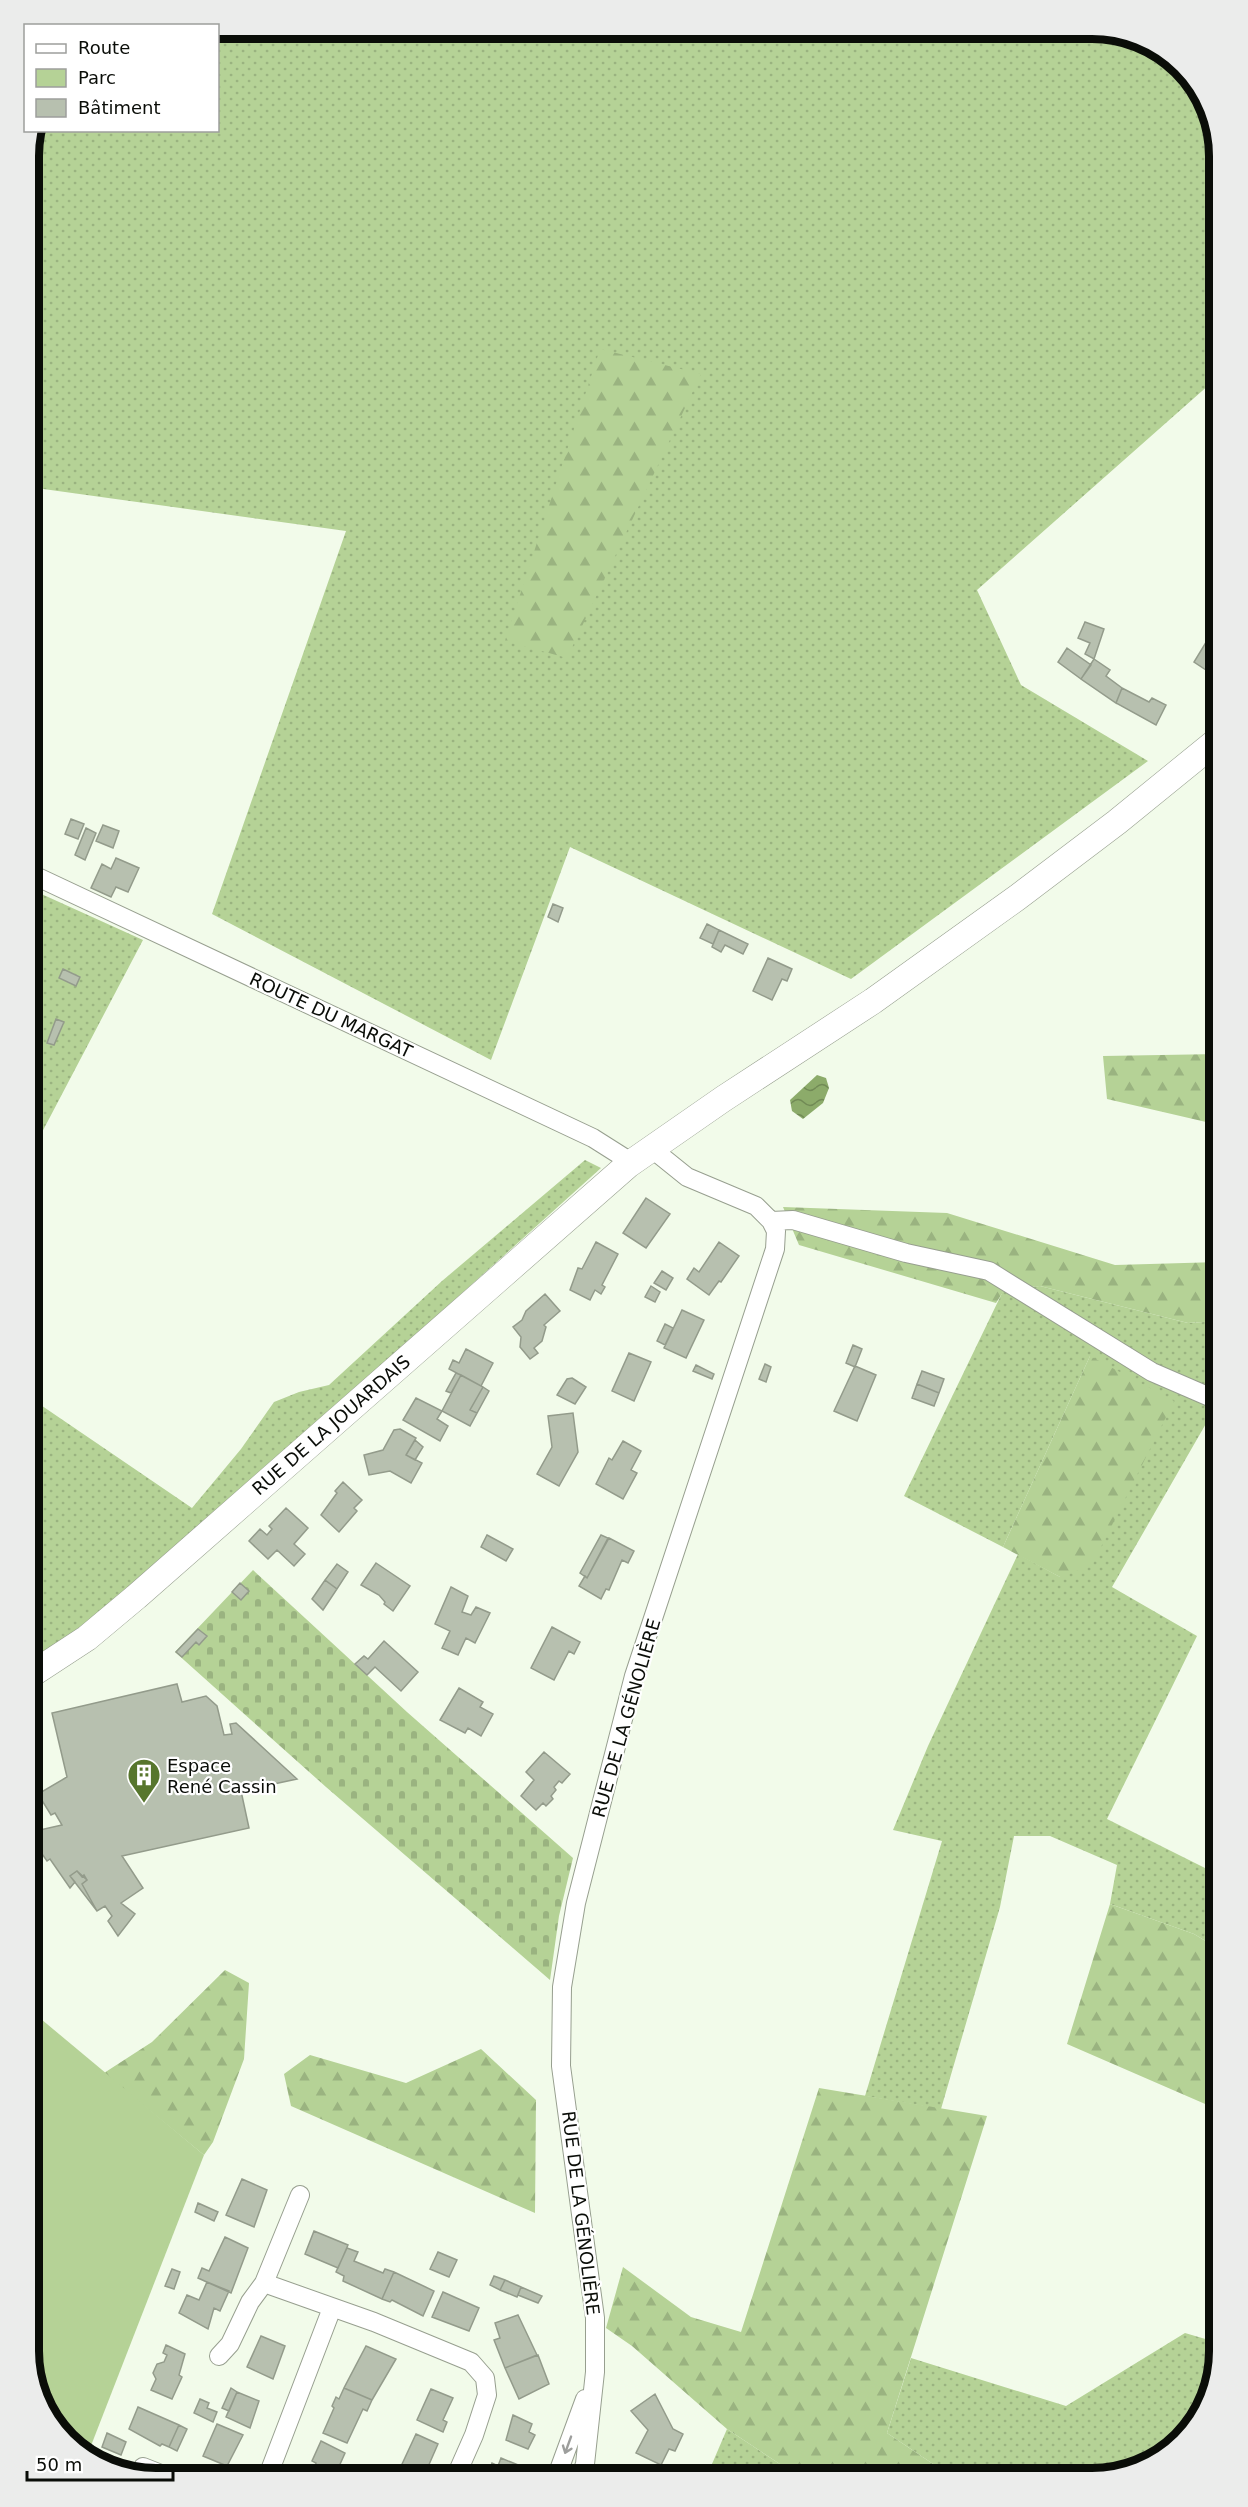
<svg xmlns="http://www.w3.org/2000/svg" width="1248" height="2507" font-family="'DejaVu Sans',sans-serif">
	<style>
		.grass { fill: url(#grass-dots) }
		.forest { fill: url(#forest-firs) }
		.cemetery { fill: url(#cemetery-stones) }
		.park { fill: #b5d296 }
		.water { fill: url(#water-waves) }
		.building { fill: #b7c0af; stroke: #939b8b; stroke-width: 1.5 }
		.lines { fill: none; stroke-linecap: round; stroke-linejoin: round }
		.minor-casing { stroke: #979f8f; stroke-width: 20 }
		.secondary-casing { stroke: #979f8f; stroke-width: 27 }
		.minor { stroke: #fff; stroke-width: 18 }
		.secondary { stroke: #fff; stroke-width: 26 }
		.oneway { stroke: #9d9e9c }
		.labels { text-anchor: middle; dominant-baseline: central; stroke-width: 4.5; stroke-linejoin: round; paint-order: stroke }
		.street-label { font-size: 18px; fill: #0a0d08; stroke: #fff }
		.poi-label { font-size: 18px; fill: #0a0d08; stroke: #fff; text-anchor: start }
		.rim { fill: none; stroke: #0a0d08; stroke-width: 8 }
	</style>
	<defs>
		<pattern id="grass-dots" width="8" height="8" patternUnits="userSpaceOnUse" patternTransform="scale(1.5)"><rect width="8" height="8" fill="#b5d296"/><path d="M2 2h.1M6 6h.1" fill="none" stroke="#9ab380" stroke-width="1.8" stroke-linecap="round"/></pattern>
		<pattern id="forest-firs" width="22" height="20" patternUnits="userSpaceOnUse" patternTransform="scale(1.5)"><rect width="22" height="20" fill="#b5d296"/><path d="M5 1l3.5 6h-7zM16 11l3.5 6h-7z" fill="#9ab380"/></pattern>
		<pattern id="cemetery-stones" width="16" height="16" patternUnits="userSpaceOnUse" patternTransform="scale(1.5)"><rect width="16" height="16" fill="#b5d296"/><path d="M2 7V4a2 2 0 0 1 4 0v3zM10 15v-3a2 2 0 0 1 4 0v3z" fill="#9ab380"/></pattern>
		<pattern id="water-waves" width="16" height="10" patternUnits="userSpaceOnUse" patternTransform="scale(1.5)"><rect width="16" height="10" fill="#8cab6a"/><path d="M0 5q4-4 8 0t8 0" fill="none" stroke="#718a55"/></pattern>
	</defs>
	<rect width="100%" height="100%" fill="#f2fbea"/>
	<path class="grass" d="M218,29h883l68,26 41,53 9,48v220l-242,214 44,95 127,76 -297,218 -281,-132 -79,213 -279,-146 134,-383 -317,-44v-339l4,-17 185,-1z
		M37,892l106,48 -114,217v-248z
		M585,1160l16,8 -351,316 -145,125 -66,48 -10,3v-263l163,111 49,-59 33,-47 25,-10 30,-7 113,-104z
		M1040,1286l148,37 31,-2v80l-107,186 85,49 -90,183 112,56v74l-25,-15 -84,-30 7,-39 -67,-29h-36l-14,71 -59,202 -76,-13 77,-255 -49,-11 35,-84 90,-192 42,23 30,-221 -87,191 -99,-51 100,-207z
		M1185,2333l34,10v8l-21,71 -58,47 -48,9h-138l-67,-45 24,-75 155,48z
		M727,2429l74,49h-95z"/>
	<path class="forest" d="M600,349l101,25 -134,284 -62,-17z
		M1219,1054v71l-112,-26 -4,-43z
		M783,1207l164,6 168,52 104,-3v59l-31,2 -148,-37 -35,3 -9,14 -197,-58z
		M1090,1356l84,45 -82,164 -32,12 -57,-30z
		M1110,1904l84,30 25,15v161l-152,-66z
		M225,1970l24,13 -5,76 -31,83 -9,13 -100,-82 48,-31z
		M481,2049l55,51 -1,113 -244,-107 -7,-32 26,-19 96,28z
		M819,2088l168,28 -100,317 67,45h-153l-74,-49 -95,-83 -26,-18 17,-61 68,50 50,15z"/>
	<path class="cemetery" d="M253,1570l154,142 166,146 -14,58 -9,64 -224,-193 -151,-135z"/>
	<path class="park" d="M29,2009l175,146 -117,301 -8,-4 -41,-53 -9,-48z"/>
	<path class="water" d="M817,1075l9,3 3,10 -6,15 -20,16 -11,-8 -2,-11z"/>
	<path class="building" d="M1085,622l19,7 -10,30 -9,-5 5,-11 -12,-5z
		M1208,639l11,6v10l-10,17 -15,-10z
		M1067,648l24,17 -10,14 -23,-17z
		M1219,655v24l-10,-7z
		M1094,659l16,11 -4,6 16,12 -6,15 -35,-24z
		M1122,688l27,14 3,-4 14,7 -10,20 -40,-22z
		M29,764l11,6 -11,24z
		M71,819l13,5 -6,15 -13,-5z
		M103,825l16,6 -6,17 -17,-7z
		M86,828l10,5 -11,27 -10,-5z
		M116,858l23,10 -11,24 -12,-5 -5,10 -20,-9 11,-24 9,5z
		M553,904l10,4 -5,14 -10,-5z
		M707,924l12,6 -6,14 -13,-6z
		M719,930l29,14 -5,10 -18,-9 -4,7 -9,-5z
		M768,958l24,11 -5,12 -5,-2 -10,21 -19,-9z
		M63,969l17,8 -4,9 -17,-8z
		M56,1019l8,3 -10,23 -7,-2z
		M646,1198l24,16 -24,34 -23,-15z
		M596,1242l22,12 -16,31 3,2 -4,7 -6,-4 -5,10 -20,-10 8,-22 4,1z
		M719,1242l20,14 -18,26 -2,-1 -10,14 -22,-16 7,-11 5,4z
		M662,1271l11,7 -7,12 -12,-7z
		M651,1286l9,6 -5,10 -10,-5z
		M545,1294l15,17 -16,14 2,2 -4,14 -8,7 4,5 -8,6 -10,-12 1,-10 -8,-10 9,-7 4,-9z
		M682,1310l22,10 -18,38 -22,-10z
		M665,1324l8,4 -8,17 -8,-4z
		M853,1345l9,4 -7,18 -9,-4z
		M466,1349l27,14 -12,23 -32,-17 4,-9 6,3z
		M629,1353l22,9 -17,39 -22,-10z
		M765,1364l6,3 -5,15 -7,-3z
		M696,1365l18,9 -2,5 -19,-8z
		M855,1366l21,9 -19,46 -23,-10z
		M922,1371l22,8 -5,14 -22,-9z
		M456,1373l5,2 -10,18 -5,-2z
		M461,1375l22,12 -13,23 7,3 -7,13 -28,-15z
		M572,1378l14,9 -11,17 -18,-9 10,-16z
		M917,1384l22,9 -5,13 -22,-8z
		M483,1387l6,4 -12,22 -7,-3z
		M416,1398l26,13 -5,8 11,7 -8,15 -37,-21z
		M573,1413l5,39 -19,34 -22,-12 15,-27 -4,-31z
		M400,1429l16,9 -10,17 16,8 -11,20 -21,-12 -21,4 -5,-20 19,-5 11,-20z
		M415,1440l8,7 -8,13 -9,-5z
		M623,1441l18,10 -10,19 6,3 -14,26 -27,-15 13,-26 3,2z
		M343,1482l19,18 -8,8 3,3 -18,21 -18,-17 16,-22 -2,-2z
		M286,1508l22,20 -14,16 11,10 -11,12 -17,-16 -9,9 -19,-18 11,-12 7,6 5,-6 -3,-3z
		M487,1535l26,14 -7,12 -25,-14z
		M601,1535l7,3 -21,40 -7,-5z
		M609,1538l25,13 -6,12 -6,-3 -13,30 -3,-1 -5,10 -22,-13 6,-10 2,2z
		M376,1563l34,23 -17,25 -9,-7 1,-2 -6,-7 -18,-10z
		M337,1564l11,8 -11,17 -12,-9z
		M325,1580l12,9 -14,21 -11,-11z
		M240,1583l9,8 -8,9 -9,-8z
		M451,1587l17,9 -6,16 9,3 5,-8 14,6 -15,30 -9,-5 -8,17 -16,-7 8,-17 -15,-7z
		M552,1627l28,15 -6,12 -5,-3 -15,29 -23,-12z
		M198,1629l9,7 -8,9 -3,-3 -14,15 -6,-5z
		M384,1641l34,31 -17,19 -26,-24 -8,8 -12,-11 9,-8 4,3z
		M177,1684l5,18 24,-6 11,10 7,29 8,-1 -2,-10 6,-1 61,56 -56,12 8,37 -127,28 21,32 -22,15 14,11 -17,22 -10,-15 4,-5 -7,-10 -8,5 -15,-27 5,-4 -3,-5 -2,2 -5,-6 -7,5 5,6 -5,6 -20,-29 -3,2 -12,-17 3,-1 -7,-11 31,-7 -7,-12 -4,2 -13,-21 29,-17 -15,-64z
		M459,1688l24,14 -3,5 13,7 -12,22 -13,-8 -3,5 -25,-13z
		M544,1752l26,22 -8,9 -3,-2 -5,6 2,3 -5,6 2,3 -7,7 -3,-3 -7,7 -15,-14 13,-16 -8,-8z
		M77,1871l10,9 -5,4 15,27 -27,-35z
		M242,2179l25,11 -13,37 -28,-12z
		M198,2203l20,9 -4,9 -19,-9z
		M314,2231l34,14 -10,23 -33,-14z
		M225,2237l23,11 -17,45 -33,-15 4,-10 7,3z
		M347,2248l11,4 -4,9 29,12 2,-4 9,3 -12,27 -39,-18 1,-5 -8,-4z
		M438,2252l19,8 -8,17 -19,-8z
		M172,2269l8,3 -6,17 -9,-3z
		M394,2272l40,19 -11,25 -31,-16 -2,2 -8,-3z
		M494,2276l11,4 -5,10 -10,-5z
		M505,2280l16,7 -4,10 -17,-7z
		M207,2282l22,9 -9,20 -6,-3 -6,21 -29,-16 8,-18 12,5z
		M521,2287l21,9 -4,7 -20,-8z
		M443,2292l36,16 -10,23 -37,-14z
		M518,2315l19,40 -32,13 -11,-28 6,-2 -5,-15z
		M261,2336l24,10 -12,33 -26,-12z
		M166,2345l19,9 -6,21 3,2 -10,22 -21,-9 5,-11 -3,-6 4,-9 7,-2 3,-7 -4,-2z
		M366,2346l30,13 -24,41 -28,-12z
		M538,2355l11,29 -30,15 -14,-31z
		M231,2388l6,4 -8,19 -7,-3z
		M344,2388l28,12 -5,11 -4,-2 -16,34 -24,-10 11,-25 -2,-2 4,-9 3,2z
		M431,2389l22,9 -10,22 4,2 -4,10 -26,-12z
		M237,2392l22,9 -9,27 -24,-11z
		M655,2394l18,35 10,5 -8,17 -6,-2 -8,16 -25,-12 12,-23 -17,-19z
		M200,2399l9,4 -2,5 10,4 -4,10 -19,-9z
		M138,2407l41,18 -10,22 -7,-3 -2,2 -31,-17z
		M513,2415l19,9 -3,8 6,3 -7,14 -22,-9z
		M217,2424l26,11 -16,31 -24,-10z
		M179,2425l8,4 -10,22 -8,-4z
		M107,2433l19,9 -5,13 -19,-8z
		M416,2434l22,10 -14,32 3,2h-24l-6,-3z
		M321,2441l24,12 -8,18 3,2 -2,5h-29l7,-15 -4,-2z
		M501,2458l17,7 -4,8 3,2 -1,3h-29l5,-15 6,3z"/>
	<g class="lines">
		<g class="minor-casing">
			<path id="minor" d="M29,873l564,265 30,19 5,8
				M771,1221l22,-1 113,33 83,18 163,101 67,29
				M264,2283l110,39 97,40 14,16 2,17 -13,40 -19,43
				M219,2356l11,-12 20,-42 14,-19 36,-88
				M143,2467l28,11
				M267,2478l65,-170
				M556,2478l29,-79
				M580,2478l5,-14 10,-92v-54l-34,-252 1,-79 14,-84 58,-227 141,-427 1,-18 -5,-10 -15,-15 -69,-29 -36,-29"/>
		</g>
		<g class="secondary-casing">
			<path id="secondary" d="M29,1676l58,-38 49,-41 492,-432 95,-66 150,-98 145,-104 99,-75 102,-83"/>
		</g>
		<use href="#minor" class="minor"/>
		<use href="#secondary" class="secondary"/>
	</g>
	<defs><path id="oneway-shaft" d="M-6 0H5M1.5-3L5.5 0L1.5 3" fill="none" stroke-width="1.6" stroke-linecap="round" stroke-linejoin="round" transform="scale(1.5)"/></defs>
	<use class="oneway" href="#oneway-shaft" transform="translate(568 2445) rotate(110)"/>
	<defs>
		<g id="building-pin" transform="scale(1.725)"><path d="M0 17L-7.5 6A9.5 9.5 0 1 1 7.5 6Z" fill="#57762d" stroke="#fff"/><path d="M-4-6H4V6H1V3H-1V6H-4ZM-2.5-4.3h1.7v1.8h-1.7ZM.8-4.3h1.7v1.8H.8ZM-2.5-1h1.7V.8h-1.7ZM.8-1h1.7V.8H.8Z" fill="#fff"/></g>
	</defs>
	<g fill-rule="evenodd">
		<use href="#building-pin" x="144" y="1775"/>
	</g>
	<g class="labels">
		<g class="street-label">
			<text transform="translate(331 1015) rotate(25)">ROUTE DU MARGAT</text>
			<text transform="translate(331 1425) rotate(-41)">RUE DE LA JOUARDAIS</text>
			<text transform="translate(626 1718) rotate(-74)">RUE DE LA GÉNOLIÈRE</text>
			<text transform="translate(581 2213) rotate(83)">RUE DE LA GÉNOLIÈRE</text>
		</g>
		<g class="poi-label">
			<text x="167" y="1765">Espace<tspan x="167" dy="21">René Cassin</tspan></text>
		</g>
	</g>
	<path d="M0 0H1248V2507H0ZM156 39H1092A117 117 0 0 1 1209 156V2351A117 117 0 0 1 1092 2468H156A117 117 0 0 1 39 2351V156A117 117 0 0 1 156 39Z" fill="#ebeceb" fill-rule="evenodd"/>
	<path class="rim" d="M156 39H1092A117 117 0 0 1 1209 156V2351A117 117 0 0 1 1092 2468H156A117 117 0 0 1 39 2351V156A117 117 0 0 1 156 39Z"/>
	<rect x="24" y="24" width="195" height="108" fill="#ffffff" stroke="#9d9e9c" stroke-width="1.5"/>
	<rect x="36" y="44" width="30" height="9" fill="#ffffff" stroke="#9d9e9c" stroke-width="1.5"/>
	<text x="78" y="54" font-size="18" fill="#0a0d08">Route</text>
	<rect x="36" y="69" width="30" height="18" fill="#b5d296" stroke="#9d9e9c" stroke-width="1.5"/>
	<text x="78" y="84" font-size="18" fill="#0a0d08">Parc</text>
	<rect x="36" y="99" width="30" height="18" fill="#b7c0af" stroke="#9d9e9c" stroke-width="1.5"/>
	<text x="78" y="114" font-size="18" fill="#0a0d08">Bâtiment</text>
	<path d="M27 2471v9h146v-9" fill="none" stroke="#0a0d08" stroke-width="3"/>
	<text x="36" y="2471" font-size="18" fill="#0a0d08" stroke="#ffffff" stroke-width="4.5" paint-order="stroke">50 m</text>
</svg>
